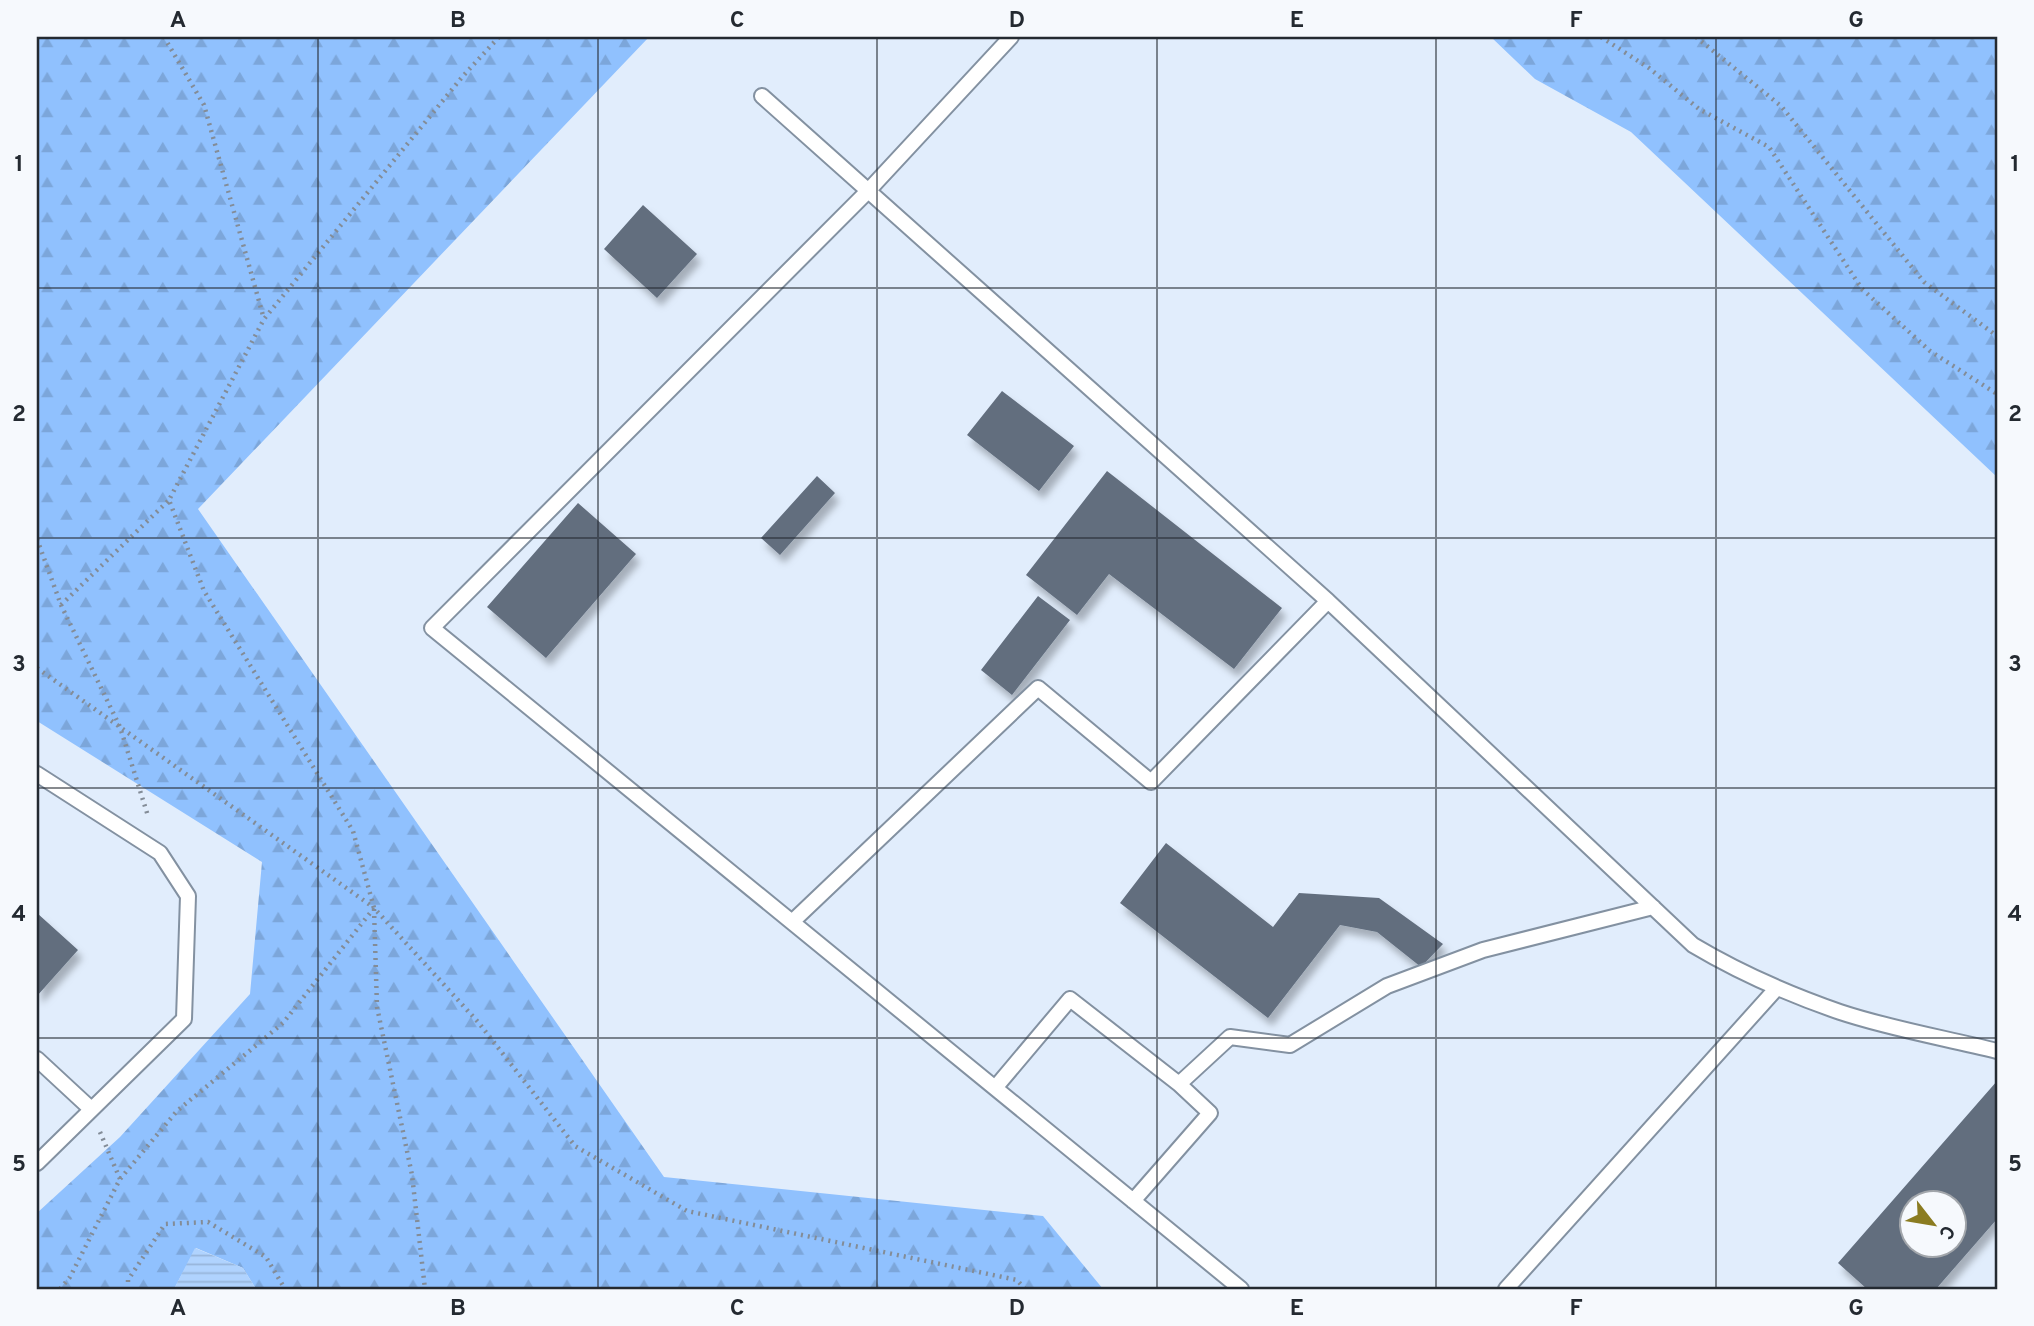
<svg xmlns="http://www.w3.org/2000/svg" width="2034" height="1326" font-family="Overpass,sans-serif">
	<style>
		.forest { fill: url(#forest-firs) }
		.water { fill: url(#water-rules) }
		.building { fill: #626e7e; fill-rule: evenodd; filter: url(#shadow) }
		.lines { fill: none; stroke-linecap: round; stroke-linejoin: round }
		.service-casing { stroke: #8391a1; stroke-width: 18 }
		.path { stroke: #838c97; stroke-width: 4.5; stroke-dasharray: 2 5; stroke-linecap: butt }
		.service { stroke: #fff; stroke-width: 14 }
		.grid { fill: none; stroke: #242a31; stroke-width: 2; stroke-opacity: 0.55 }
		.neatline { fill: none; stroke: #242a31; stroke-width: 2.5 }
		.grid-label { font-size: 23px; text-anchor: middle; font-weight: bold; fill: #242a31 }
	</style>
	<defs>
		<pattern id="forest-firs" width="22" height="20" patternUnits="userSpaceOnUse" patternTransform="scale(1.75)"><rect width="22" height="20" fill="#90c1fe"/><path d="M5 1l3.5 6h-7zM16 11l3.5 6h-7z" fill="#7ca6da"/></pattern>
		<pattern id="water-rules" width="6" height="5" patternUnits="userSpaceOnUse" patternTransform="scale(1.75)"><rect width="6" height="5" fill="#b0d3fe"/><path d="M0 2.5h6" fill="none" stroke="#97b5da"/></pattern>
		<filter id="shadow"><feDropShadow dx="4.5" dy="8" stdDeviation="3.5" flood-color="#0004"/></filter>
	</defs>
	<rect width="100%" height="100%" fill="#e1edfc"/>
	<path class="forest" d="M37,37h612l-451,472 466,668 379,39 60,73h-847l-13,-21 -47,-20 -22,41h-137v-76l83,-76 130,-143 12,-132 -225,-141z
		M1491,37h506v440l-366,-345 -96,-53z"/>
	<path class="water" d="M195,1248l48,20 13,21h-82z"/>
	<path class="building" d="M643,205l54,49 -40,44 -53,-49z
		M1002,391l72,55 -35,45 -72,-56z
		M1107,471l175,137 -48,61 -125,-95 -32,41 -51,-40z
		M817,476l18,17 -55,62 -19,-17z
		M578,503l58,51 -90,104 -59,-51z
		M1038,596l32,24 -58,75 -31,-25z
		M1166,843l107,84 26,-34 80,5 64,46 -22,23 -44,-35 -37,-7 -72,93 -148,-115z
		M37,913l41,37 -41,46z
		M1997,1081v138l-61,70h-69l-29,-26zM1912,1204h42v42h-42z"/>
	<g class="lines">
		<g class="service-casing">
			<path id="service" d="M1011,37l-143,154 -436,437 809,661
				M762,96l566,505 365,344c47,28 95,49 147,67 51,17 105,26 157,39
				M37,774l123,79 28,43 -4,123 -147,144
				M792,922l246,-234 113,94 177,-181
				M37,1059l54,50
				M995,1088l75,-89 109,85
				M1133,1201l77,-88 -31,-29 51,-47 60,8 97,-59 96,-36 170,-43
				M1506,1289l270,-300"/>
		</g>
		<path class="path" d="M164,37l40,68 60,214
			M499,37l-36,39 -199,243 -95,181 35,91 149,240 21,77 104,114 97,124 112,65 330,69 8,9
			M1601,37l48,31 50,41 70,38 93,142 68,62 67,43
			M1696,37l85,69 143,176 73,54
			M37,539l24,66 59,122 28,89
			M61,605l108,-105
			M37,668l336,239
			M374,909l3,98 35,168 13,114
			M100,1132l20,47
			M60,1289l10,-12 50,-98 57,-68 106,-88 91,-115
			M128,1289v-9l37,-56 43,-2 58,35 19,32"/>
		<use href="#service" class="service"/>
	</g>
	<path class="grid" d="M318,37v1252M598,37v1252M877,37v1252M1157,37v1252M1436,37v1252M1716,37v1252M37,288h1960M37,538h1960M37,788h1960M37,1038h1960"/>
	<rect width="2034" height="1326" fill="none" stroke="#f6f9fd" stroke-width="77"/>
	<g transform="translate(1933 1224) rotate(121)"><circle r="33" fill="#f6f9fd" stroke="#a2a6ab" stroke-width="2"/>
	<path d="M0-5L12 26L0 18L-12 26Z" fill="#8b7c21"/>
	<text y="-10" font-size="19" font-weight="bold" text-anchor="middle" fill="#242a31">С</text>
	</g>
	<rect x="38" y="38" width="1958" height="1250" class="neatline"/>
	<g class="grid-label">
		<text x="178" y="27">A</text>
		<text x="458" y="27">B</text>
		<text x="737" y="27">C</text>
		<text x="1017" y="27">D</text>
		<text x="1297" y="27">E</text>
		<text x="1576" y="27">F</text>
		<text x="1856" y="27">G</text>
		<text x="19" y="171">1</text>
		<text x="2015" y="171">1</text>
		<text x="19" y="421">2</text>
		<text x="2015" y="421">2</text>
		<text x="19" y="671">3</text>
		<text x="2015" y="671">3</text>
		<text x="19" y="921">4</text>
		<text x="2015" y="921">4</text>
		<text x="19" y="1171">5</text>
		<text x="2015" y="1171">5</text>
		<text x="178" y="1315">A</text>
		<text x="458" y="1315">B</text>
		<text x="737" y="1315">C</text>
		<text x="1017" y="1315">D</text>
		<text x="1297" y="1315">E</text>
		<text x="1576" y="1315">F</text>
		<text x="1856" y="1315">G</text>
	</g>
</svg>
